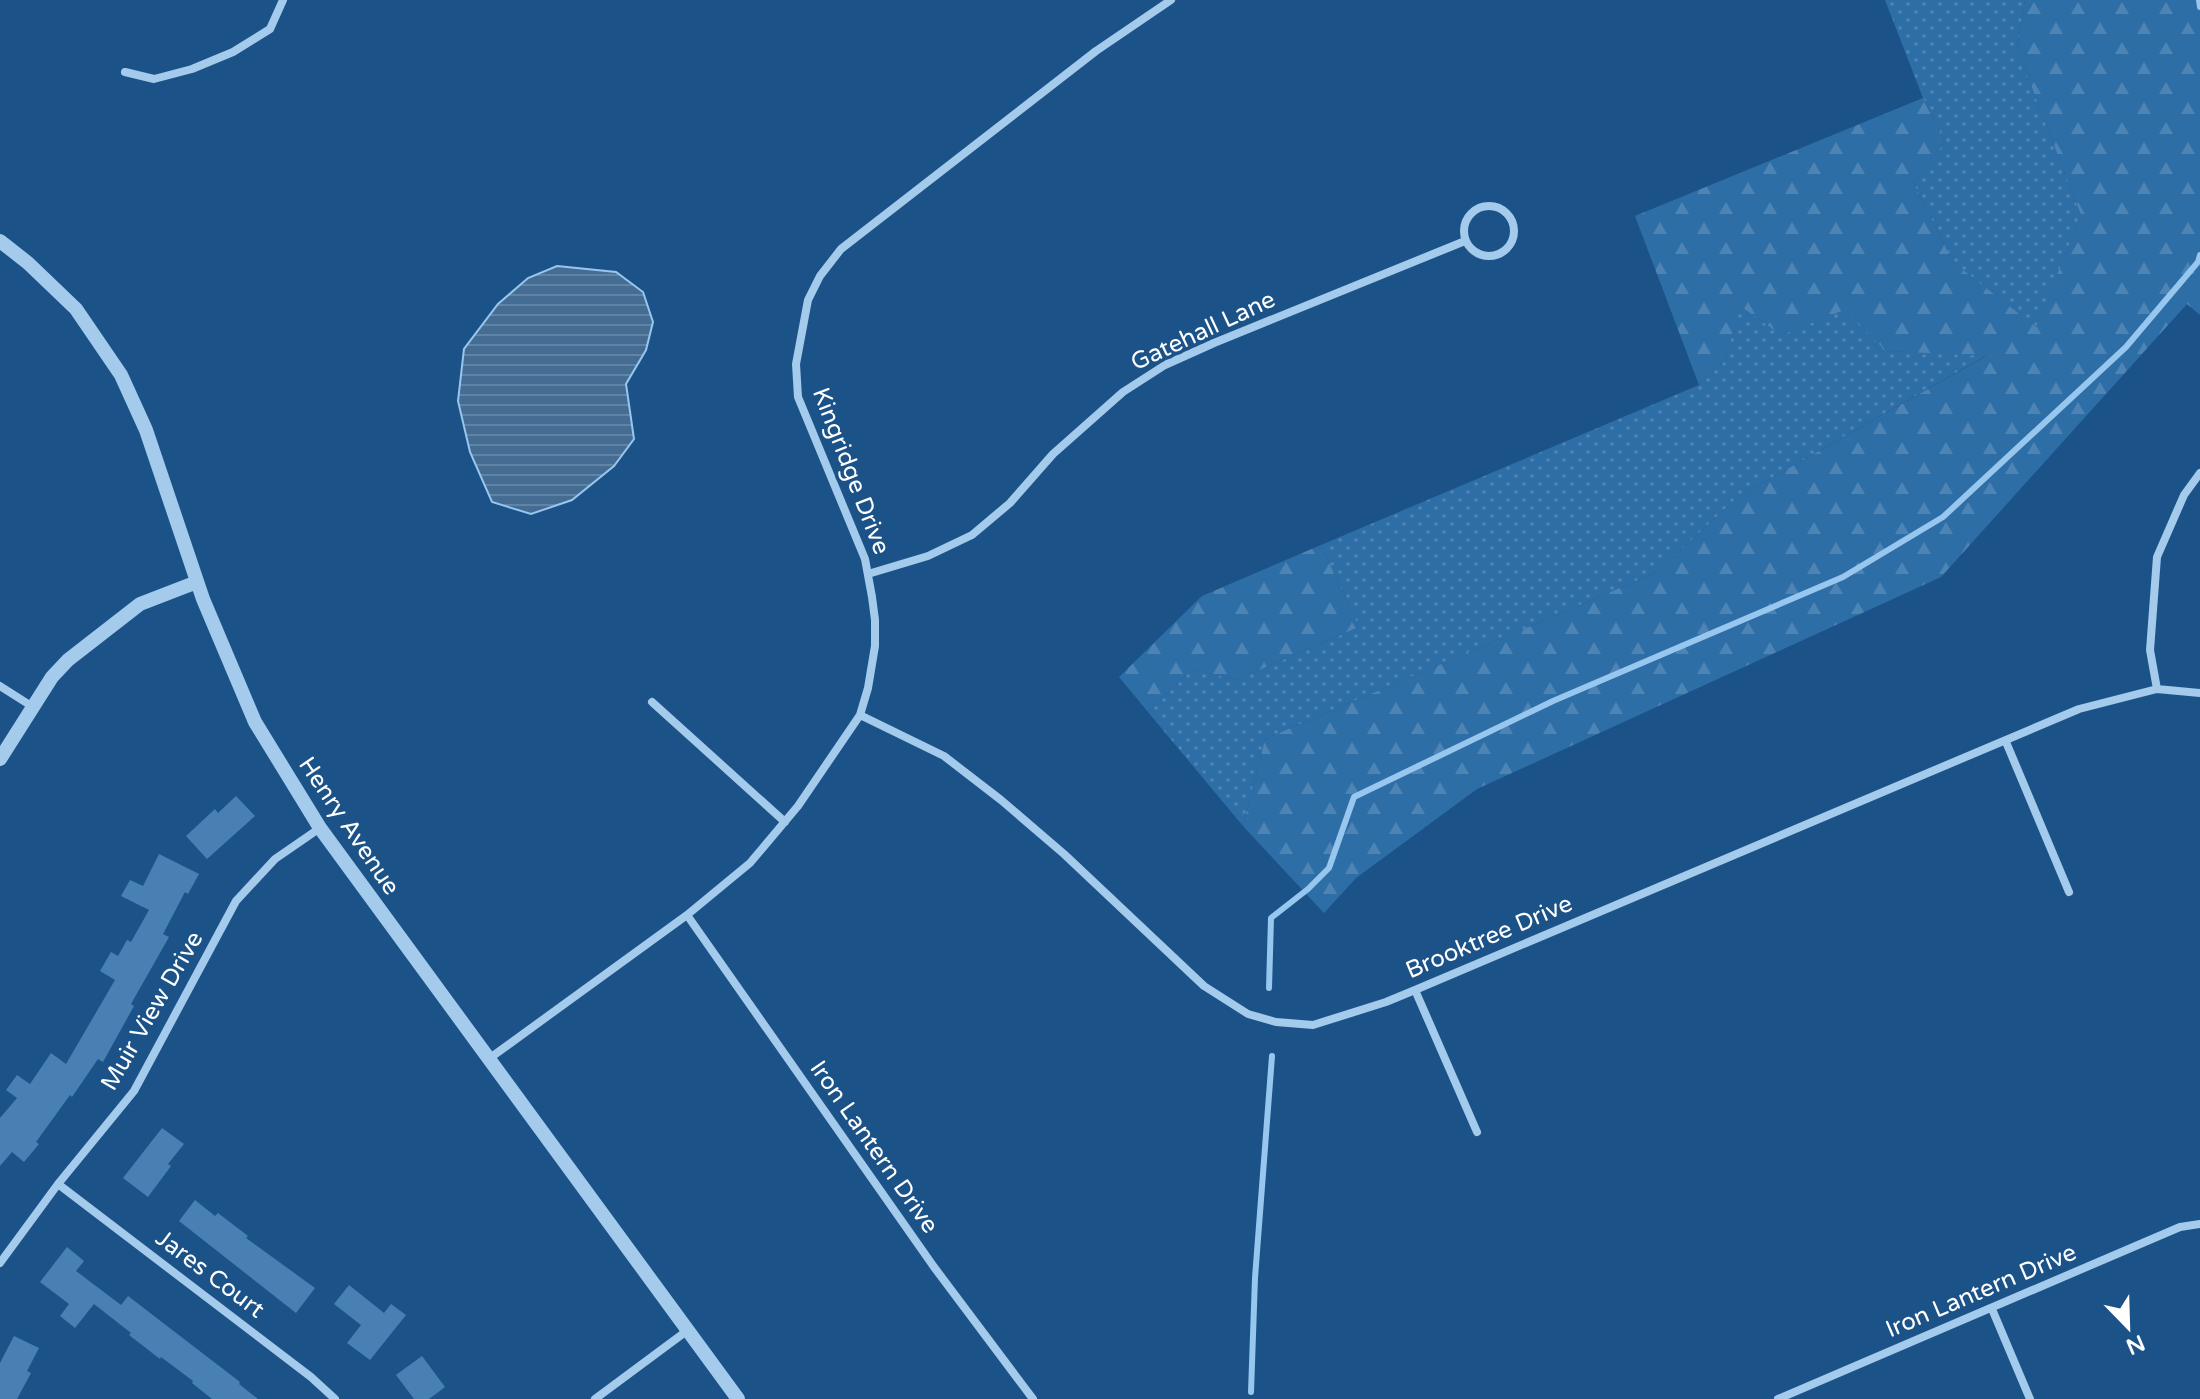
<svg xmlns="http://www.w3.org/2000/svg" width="2200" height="1399" font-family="'Varela Round',sans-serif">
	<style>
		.grass { fill: url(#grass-dots) }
		.forest { fill: url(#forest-firs) }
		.water { fill: url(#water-rules); stroke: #97c6ee; stroke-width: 2 }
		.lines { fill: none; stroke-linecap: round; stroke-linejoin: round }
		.stream { stroke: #97c6ee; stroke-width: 6 }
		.building { fill: #4880b3 }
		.minor { stroke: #a4caec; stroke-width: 8 }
		.tertiary { stroke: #a4caec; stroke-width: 14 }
		.labels { text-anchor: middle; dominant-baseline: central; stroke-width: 7; stroke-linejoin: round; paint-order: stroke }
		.street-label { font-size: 24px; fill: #fff; stroke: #1b5389 }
	</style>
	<defs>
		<pattern id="grass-dots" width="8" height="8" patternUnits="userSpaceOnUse" patternTransform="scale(2)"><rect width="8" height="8" fill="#2e6ea7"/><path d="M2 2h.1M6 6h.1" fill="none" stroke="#4d84b4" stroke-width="1.8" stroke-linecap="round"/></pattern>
		<pattern id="forest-firs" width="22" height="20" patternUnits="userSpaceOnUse" patternTransform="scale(2)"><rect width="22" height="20" fill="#2e6ea7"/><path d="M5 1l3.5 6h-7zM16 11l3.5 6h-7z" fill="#4d84b4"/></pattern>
		<pattern id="water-rules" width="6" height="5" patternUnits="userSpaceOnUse" patternTransform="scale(2)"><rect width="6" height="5" fill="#456d94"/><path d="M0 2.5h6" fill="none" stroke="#6183a4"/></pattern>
	</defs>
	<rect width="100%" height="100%" fill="#1b5389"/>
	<path class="grass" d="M1885,0h140l-8,49 64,166 -45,113 -83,-66 -40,-80 32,-40 -22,-44z
		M1738,304l43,31 63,-26 43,42 100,4 -249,142 -81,75 -392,167 -22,87 -95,-114 44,-43 44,11 123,-53 -38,-82 378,-160 27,-26z"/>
	<path class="forest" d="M2025,0h175v315l-13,-11 -246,273 -464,212 -121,89 -32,35 -81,-87 22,-87 392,-167 81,-75 248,-141 -100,-5 -42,-41 -63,25 -42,-30 -13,54 -27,26 -64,-169 288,-118 22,44 -32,40 40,80 83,65 45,-112 -64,-166z
		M1321,545l38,82 -123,53 -44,-11 -44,43 -29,-35 83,-81z"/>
	<path class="water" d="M557,266l59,6 27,20 10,30 -7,28 -20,34 8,55 -20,27 -42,34 -41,14 -39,-12 -22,-50 -12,-51 6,-52 34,-45 30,-26z"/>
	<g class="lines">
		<path class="stream" d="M2199,0l1,7
			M1269,988l2,-70 37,-29 21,-21 25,-71 199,-96 290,-124 100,-60 183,-170 72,-85 2,-7
			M1251,1392l4,-114 17,-222"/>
	</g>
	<path class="building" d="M236,796l19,20 -48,43 -21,-23 29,-27 3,4z
		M159,854l40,20 -11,20 -3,-2 -22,42 6,3 -38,67 3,2 -31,56 -5,-3 -26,38 -2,-2 -34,47 3,2 -15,18 -12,-10 -12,14v-48l17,-20 -11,-8 11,-15 13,9 21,-31 15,11 49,-84 -15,-9 11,-19 7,4 9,-16 4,2 18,-32 -28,-14 9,-16 13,6z
		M162,1128l22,16 -16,20 3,2 -23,31 -25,-19z
		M195,1200l20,16 3,-3 30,23 -2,2 69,50 -19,25 -117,-92z
		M67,1247l17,14 -8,10 45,34 7,-9 112,86 -1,2 19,15h-46l-20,-16 1,-2 -32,-24 -1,2 -31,-24 2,-2 -37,-29 -19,24 -15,-12 9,-12 -29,-22z
		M349,1285l35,28 7,-9 15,11 -36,45 -23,-17 14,-18 -27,-21z
		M14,1336l25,12 -12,23 4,2 -14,26h-17v-36z
		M422,1356l23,31 -16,12h-15l-18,-24z"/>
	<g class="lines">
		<path class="minor" d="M125,72l29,7 38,-10 41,-17 37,-23 13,-29
			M1464 231a25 25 0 1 1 50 0a25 25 0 1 1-50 0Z
			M868,574l60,-18 44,-21 38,-32 43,-49 70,-62 42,-27 49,-22 251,-102
			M0,686l33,21
			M2157,689l-7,-39 7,-93 27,-62 16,-22
			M652,702l133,120
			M860,715l84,41 57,44 63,54 140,132 44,28 28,8 37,3 73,-23 29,-12 664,-281 78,-20 43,4
			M2006,742l63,150
			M687,915l247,352 99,132
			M1415,990l62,142
			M490,1058l197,-143 63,-52 48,-57 62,-91 8,-27 7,-42v-26l-3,-23 -7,-38 -67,-162 -2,-33 12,-64 12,-24 21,-27 255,-198 75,-51
			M58,1184l253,193 24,22
			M0,1263l58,-79 76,-93 102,-190 39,-42 45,-31
			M1992,1309l38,90
			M595,1399l93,-69
			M1778,1399l402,-172 20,-3"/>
		<path class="tertiary" d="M0,241l28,22 48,46 45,66 25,55 57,169 52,123 65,106 418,571
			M0,759l52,-82 16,-17 72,-56 57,-22"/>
	</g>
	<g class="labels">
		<g class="street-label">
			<text transform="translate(1203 331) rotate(-25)">Gatehall Lane</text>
			<text transform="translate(851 471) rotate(69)">Kingridge Drive</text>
			<text transform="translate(349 826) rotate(56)">Henry Avenue</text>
			<text transform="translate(1489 937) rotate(-23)">Brooktree Drive</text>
			<text transform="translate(152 1011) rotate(-60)">Muir View Drive</text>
			<text transform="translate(874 1147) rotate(55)">Iron Lantern Drive</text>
			<text transform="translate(210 1274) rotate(37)">Jares Court</text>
			<text transform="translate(1981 1291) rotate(-23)">Iron Lantern Drive</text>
		</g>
	</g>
	<g transform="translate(2128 1327) rotate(157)" stroke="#1b5389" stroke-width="6" paint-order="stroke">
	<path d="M0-6L14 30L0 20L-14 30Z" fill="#ffffff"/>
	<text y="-12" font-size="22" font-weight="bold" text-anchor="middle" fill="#ffffff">N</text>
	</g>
</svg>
